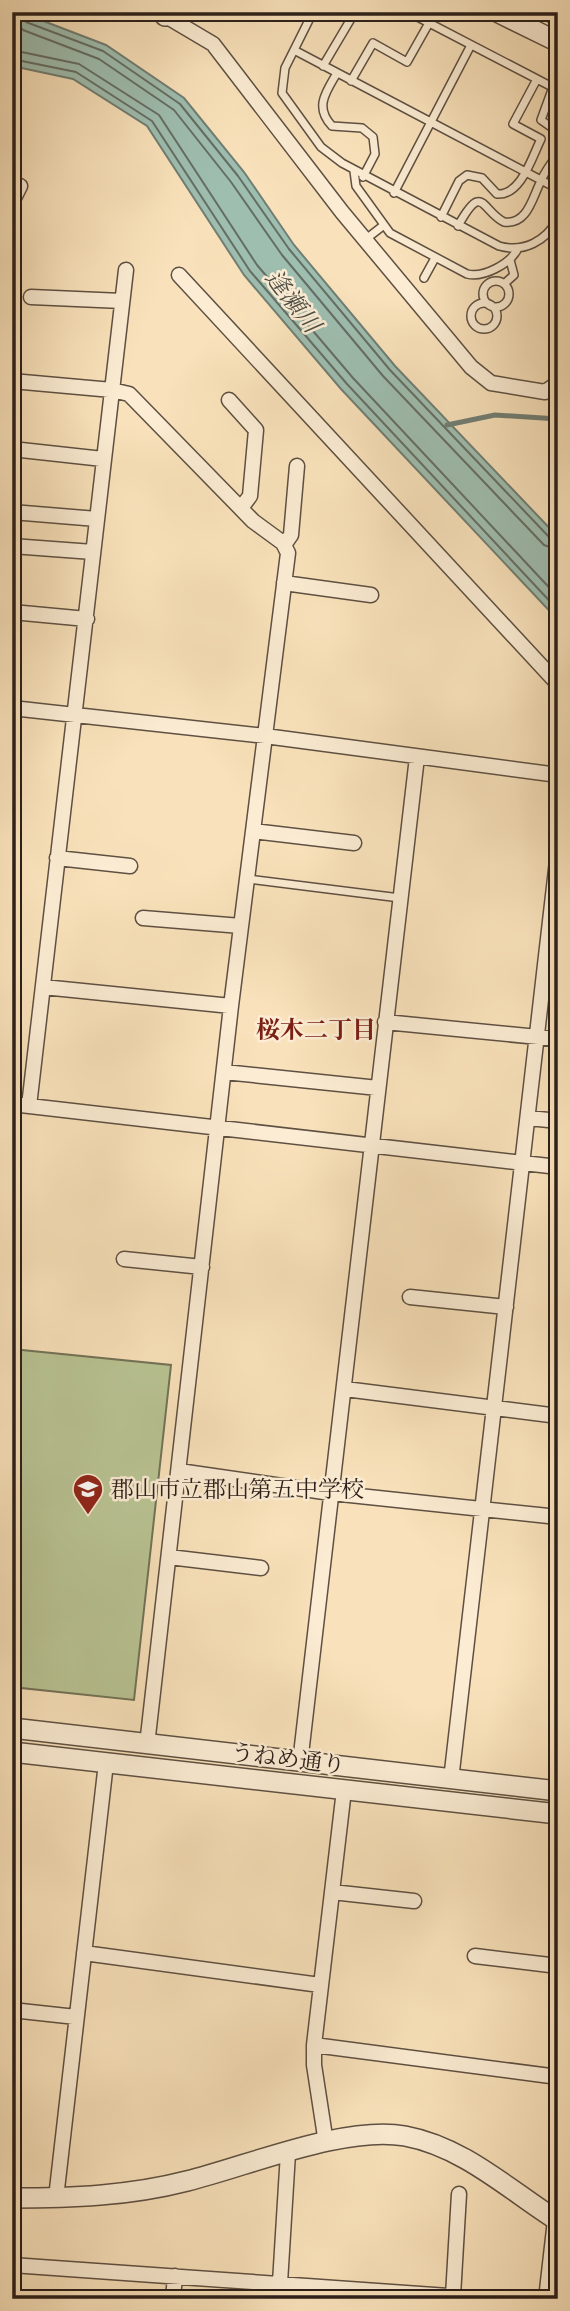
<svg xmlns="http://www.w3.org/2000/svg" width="570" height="2311" font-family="'IM FELL French Canon','Noto Serif JP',serif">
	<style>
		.green { fill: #b9c494; stroke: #727257; stroke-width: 2 }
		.water { fill: #9ebeb0; stroke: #707e74; stroke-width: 2 }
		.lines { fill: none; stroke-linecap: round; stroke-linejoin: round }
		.shore { stroke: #646e65; stroke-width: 2 }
		.stream { stroke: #707e74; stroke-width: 5 }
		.service-casing { stroke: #5e5042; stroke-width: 10 }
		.minor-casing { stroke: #5e5042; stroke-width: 17 }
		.tertiary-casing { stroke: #5e5042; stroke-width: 22 }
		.service { stroke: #fbecd3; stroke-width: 7 }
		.minor { stroke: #fbecd3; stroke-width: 14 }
		.tertiary { stroke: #fbecd3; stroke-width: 19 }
		.labels { text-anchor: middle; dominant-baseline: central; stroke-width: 5; stroke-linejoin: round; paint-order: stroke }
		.poi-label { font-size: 23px; fill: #2b1f1a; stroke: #fbecd3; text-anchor: start }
		.street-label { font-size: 23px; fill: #2b1f1a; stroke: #fbecd3 }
		.water-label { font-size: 24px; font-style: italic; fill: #4e4f47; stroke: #fbecd3 }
		.neighbourhood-label { font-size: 24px; font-weight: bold; fill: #7a1f14; stroke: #fbecd3 }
	</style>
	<rect width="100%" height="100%" fill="#f9e2bb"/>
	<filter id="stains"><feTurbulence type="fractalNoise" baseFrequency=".00286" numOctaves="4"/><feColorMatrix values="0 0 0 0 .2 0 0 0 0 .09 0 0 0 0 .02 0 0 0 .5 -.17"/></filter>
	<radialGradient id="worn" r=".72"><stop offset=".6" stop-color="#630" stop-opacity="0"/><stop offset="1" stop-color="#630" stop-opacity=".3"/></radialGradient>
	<path class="green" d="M12,1349l159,16 -37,335 -122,-13z"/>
	<path class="water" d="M12,12h8l86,33 78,53 60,74 50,73 101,121 163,171v83l-217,-231 -97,-114 -97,-149 -74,-47 -61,-13z"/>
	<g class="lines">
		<path class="shore" d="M21,12l5,10 77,29 77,53 58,72 51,73 101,121 160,168 8,3
			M12,16l11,14 76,29 75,51 57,72 51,73 101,121 161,169 14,5
			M12,50l67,14 80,51 98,150 96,113 205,219
			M12,59l64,13 76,49 98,150 97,113 211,226"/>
		<path class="stream" d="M447,425l48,-10 63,4"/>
		<g class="service-casing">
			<path id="service" d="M313,12l-28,56 -3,25 39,54 21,16 157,83c25,7 47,-5 59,-27
				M408,12l150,78
				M294,50l264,139
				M323,66l32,-54
				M337,73c-11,19 -23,34 -5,53l30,2 11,9 2,17 -12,23
				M351,81l22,-38 34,19 22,-39
				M553,87l-12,33 17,12
				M354,171l2,15 34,47 77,41c16,4 44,-10 51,-26
				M394,193l77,-148
				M441,217l18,-36 8,-6 15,3 15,16c24,2 35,-37 44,-55l-28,-15 24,-45
				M458,226c25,-45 23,-16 46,-4 23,3 28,-23 36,-39 4,-11 12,-20 18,-30
				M366,239l18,-14
				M424,278l11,-20
				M483 294a13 13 0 1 1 26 0a13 13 0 1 1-26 0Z
				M504,284l10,-9 -4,-15
				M471 316a13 13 0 1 1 26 0a13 13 0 1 1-26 0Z
				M248,879l152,19"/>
		</g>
		<g class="minor-casing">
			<path id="minor" d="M159,12l54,32 129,168 129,155 20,16 54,9 13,-9
				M12,202l8,-16
				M179,275l379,409
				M31,297l91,4
				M12,381l100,9 17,4 124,127 30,22 5,10 -57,453 -84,739
				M229,400l27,30 -6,66 -9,12
				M12,449l91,10
				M12,512l85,7
				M284,545l7,-10 6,-69
				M12,546l81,6
				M284,583l87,12
				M12,612l75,7
				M12,708l253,28 293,39
				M253,831l101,12
				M57,858l73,8
				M143,918l98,8
				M43,987l188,19
				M385,1022l173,17
				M224,1072l154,16
				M12,1104l546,63
				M29,1106l97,-836
				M529,1118l29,3
				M124,1259l78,8
				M410,1297l96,10
				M345,1389l213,27
				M179,1471l152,22 227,24
				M169,1557l92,11
				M300,1763l117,-1006
				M451,1780l107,-928
				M332,1892l82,9
				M84,1953l236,32
				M475,1956l83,10
				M12,2010l64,7
				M314,2045l244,32
				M326,2143l-12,-78v-20l30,-255
				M56,2198l50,-435
				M12,2265l479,34
				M453,2296l6,-102
				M173,2299l2,-23
				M279,2299l9,-146
				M546,2299l12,-105"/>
		</g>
		<g class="tertiary-casing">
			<path id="tertiary" d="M497,12l61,30
				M551,12l7,4
				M165,16l2,-4
				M12,1728l546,63
				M12,1752l546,62
				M12,2198c59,0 117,-2 175,-17 61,-15 158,-56 218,-45 59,11 104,54 153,85"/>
		</g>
		<use href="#service" class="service"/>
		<use href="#minor" class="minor"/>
		<use href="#tertiary" class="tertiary"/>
	</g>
	<defs>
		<g id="school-pin" transform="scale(1.575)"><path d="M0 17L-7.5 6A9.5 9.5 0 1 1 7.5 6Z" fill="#8f2418" stroke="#fbecd3"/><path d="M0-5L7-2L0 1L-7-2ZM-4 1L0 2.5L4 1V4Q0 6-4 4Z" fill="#fff"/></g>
	</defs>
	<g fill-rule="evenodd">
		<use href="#school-pin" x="88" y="1489"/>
	</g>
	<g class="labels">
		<g class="poi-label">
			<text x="111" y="1489">郡山市立郡山第五中学校</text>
		</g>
		<g class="street-label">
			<text transform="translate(288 1759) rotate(7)">うねめ通り</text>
		</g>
		<g class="water-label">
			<text transform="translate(293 301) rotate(52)">逢瀬川</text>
		</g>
		<g class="neighbourhood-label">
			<text x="316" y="1030">桜木二丁目</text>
		</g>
	</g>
	<rect width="570" height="2311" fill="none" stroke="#f9e2bb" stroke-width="42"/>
	<rect x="14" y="14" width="542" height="2283" fill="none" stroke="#2b1f1a" stroke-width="3.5"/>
	<rect x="21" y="21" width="528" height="2269" fill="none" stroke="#2b1f1a" stroke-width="2"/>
	<rect width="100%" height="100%" filter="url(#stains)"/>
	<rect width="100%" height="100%" fill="url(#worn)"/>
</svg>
